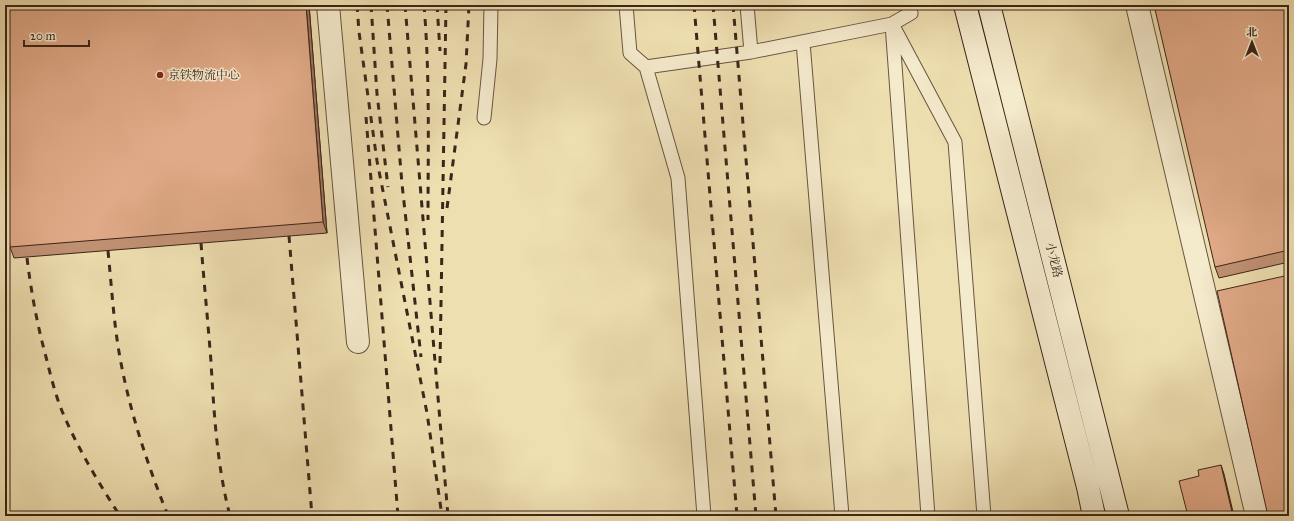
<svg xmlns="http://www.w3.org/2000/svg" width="1294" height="521" font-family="'IM FELL Great Primer','Noto Serif SC',serif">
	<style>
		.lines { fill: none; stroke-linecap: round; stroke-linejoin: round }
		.lane-casing { stroke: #68543f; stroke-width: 15 }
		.street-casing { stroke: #68543f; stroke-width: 24 }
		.secondary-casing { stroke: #3c2519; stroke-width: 24 }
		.lane { stroke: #f4eacc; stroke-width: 13 }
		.street { stroke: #f4eacc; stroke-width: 22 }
		.secondary { stroke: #f4eacc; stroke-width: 22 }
		.rail { stroke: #3c2519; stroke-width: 3; stroke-dasharray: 7 7; stroke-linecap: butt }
		.wall { fill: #c19174; stroke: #3c2519 }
		.shaded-wall { fill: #9d765e; stroke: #3c2519 }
		.building { fill: #e0a987; stroke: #3c2519 }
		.poi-dot { fill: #8f2418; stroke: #f4eacc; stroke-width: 1.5 }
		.labels { text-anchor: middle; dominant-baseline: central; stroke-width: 3; stroke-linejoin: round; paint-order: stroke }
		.poi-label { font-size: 12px; fill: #3c2519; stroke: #f4eacc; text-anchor: start }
		.street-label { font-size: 12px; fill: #3c2519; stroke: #f4eacc }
	</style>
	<rect width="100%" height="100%" fill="#eedfb1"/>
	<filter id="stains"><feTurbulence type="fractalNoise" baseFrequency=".005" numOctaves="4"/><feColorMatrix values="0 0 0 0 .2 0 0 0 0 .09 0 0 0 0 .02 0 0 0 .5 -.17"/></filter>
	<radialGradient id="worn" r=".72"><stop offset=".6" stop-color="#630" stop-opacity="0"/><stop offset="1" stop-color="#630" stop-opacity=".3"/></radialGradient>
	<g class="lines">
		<g class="lane-casing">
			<path id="lane" d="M626,5l4,48 16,14 32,111 26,338
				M747,5l4,47 141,-28 63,118 29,374
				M909,5l2,8 -19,11 36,492
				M803,42l39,474
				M646,67l105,-15
				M484,118l6,-59 1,-54"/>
		</g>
		<g class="street-casing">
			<path id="street" d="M328,5l30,337
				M1137,5l120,511"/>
		</g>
		<g class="secondary-casing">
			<path id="secondary" d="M965,5l123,482 6,29
				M989,5l129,511"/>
		</g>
		<use href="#lane" class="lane"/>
		<use href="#street" class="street"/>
		<use href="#secondary" class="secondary"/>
		<path class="rail" d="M357,5l2,27 18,129 50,252 15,103
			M371,5l6,89 11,93
			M387,5l15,179 19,173
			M405,5l43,511
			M424,5c6,72 4,143 4,215
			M437,5l3,46
			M694,5l43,511
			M713,5l43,511
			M733,5l43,511
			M366,117l32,399
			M447,208l19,-144 3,-59
			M289,236l23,280
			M201,243c3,40 7,79 10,119 3,51 6,104 19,154
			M108,251c4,39 6,79 14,117 10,51 27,100 46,148
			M27,258c4,33 10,66 19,99 5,20 10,41 19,61 15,34 35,67 55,98
			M440,363l6,-358"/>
	</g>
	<path class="wall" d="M5,5h304l18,228 -313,25 -4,-11z
		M1289,5v257l-70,16 -4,-11z"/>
	<path class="shaded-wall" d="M306,5h3l18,228 -4,-11z
		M1221,465l3,9 10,42h-1z"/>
	<path class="building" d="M5,5h301l17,217 -313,25 -5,-61z
		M1154,5h135v245l-74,17z
		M1289,275v241h-21l-51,-225z
		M1221,465l12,51h-45l-9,-35 20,-5 -1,-6z"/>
	<circle class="poi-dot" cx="160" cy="75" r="4"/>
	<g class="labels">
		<g class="poi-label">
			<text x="168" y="75">京铁物流中心</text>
		</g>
		<g class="street-label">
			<text transform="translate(1054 260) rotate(76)">小龙路</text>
		</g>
	</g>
	<rect width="1294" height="521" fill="none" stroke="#eedfb1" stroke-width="20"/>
	<rect x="6" y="6" width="1282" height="509" fill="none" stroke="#3c2519" stroke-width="2"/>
	<rect x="10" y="10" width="1274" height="501" fill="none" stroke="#3c2519"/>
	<g transform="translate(1252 42)" stroke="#f4eacc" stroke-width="3" paint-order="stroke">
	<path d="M0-3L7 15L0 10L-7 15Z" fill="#3c2519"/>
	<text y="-6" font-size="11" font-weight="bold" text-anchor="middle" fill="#3c2519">北</text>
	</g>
	<path d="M24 40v6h65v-6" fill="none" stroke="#3c2519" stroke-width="2"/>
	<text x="30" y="40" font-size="12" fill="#3c2519" stroke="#f4eacc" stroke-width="3" paint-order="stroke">20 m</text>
	<rect width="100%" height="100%" filter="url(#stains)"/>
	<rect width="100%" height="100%" fill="url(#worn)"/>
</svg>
